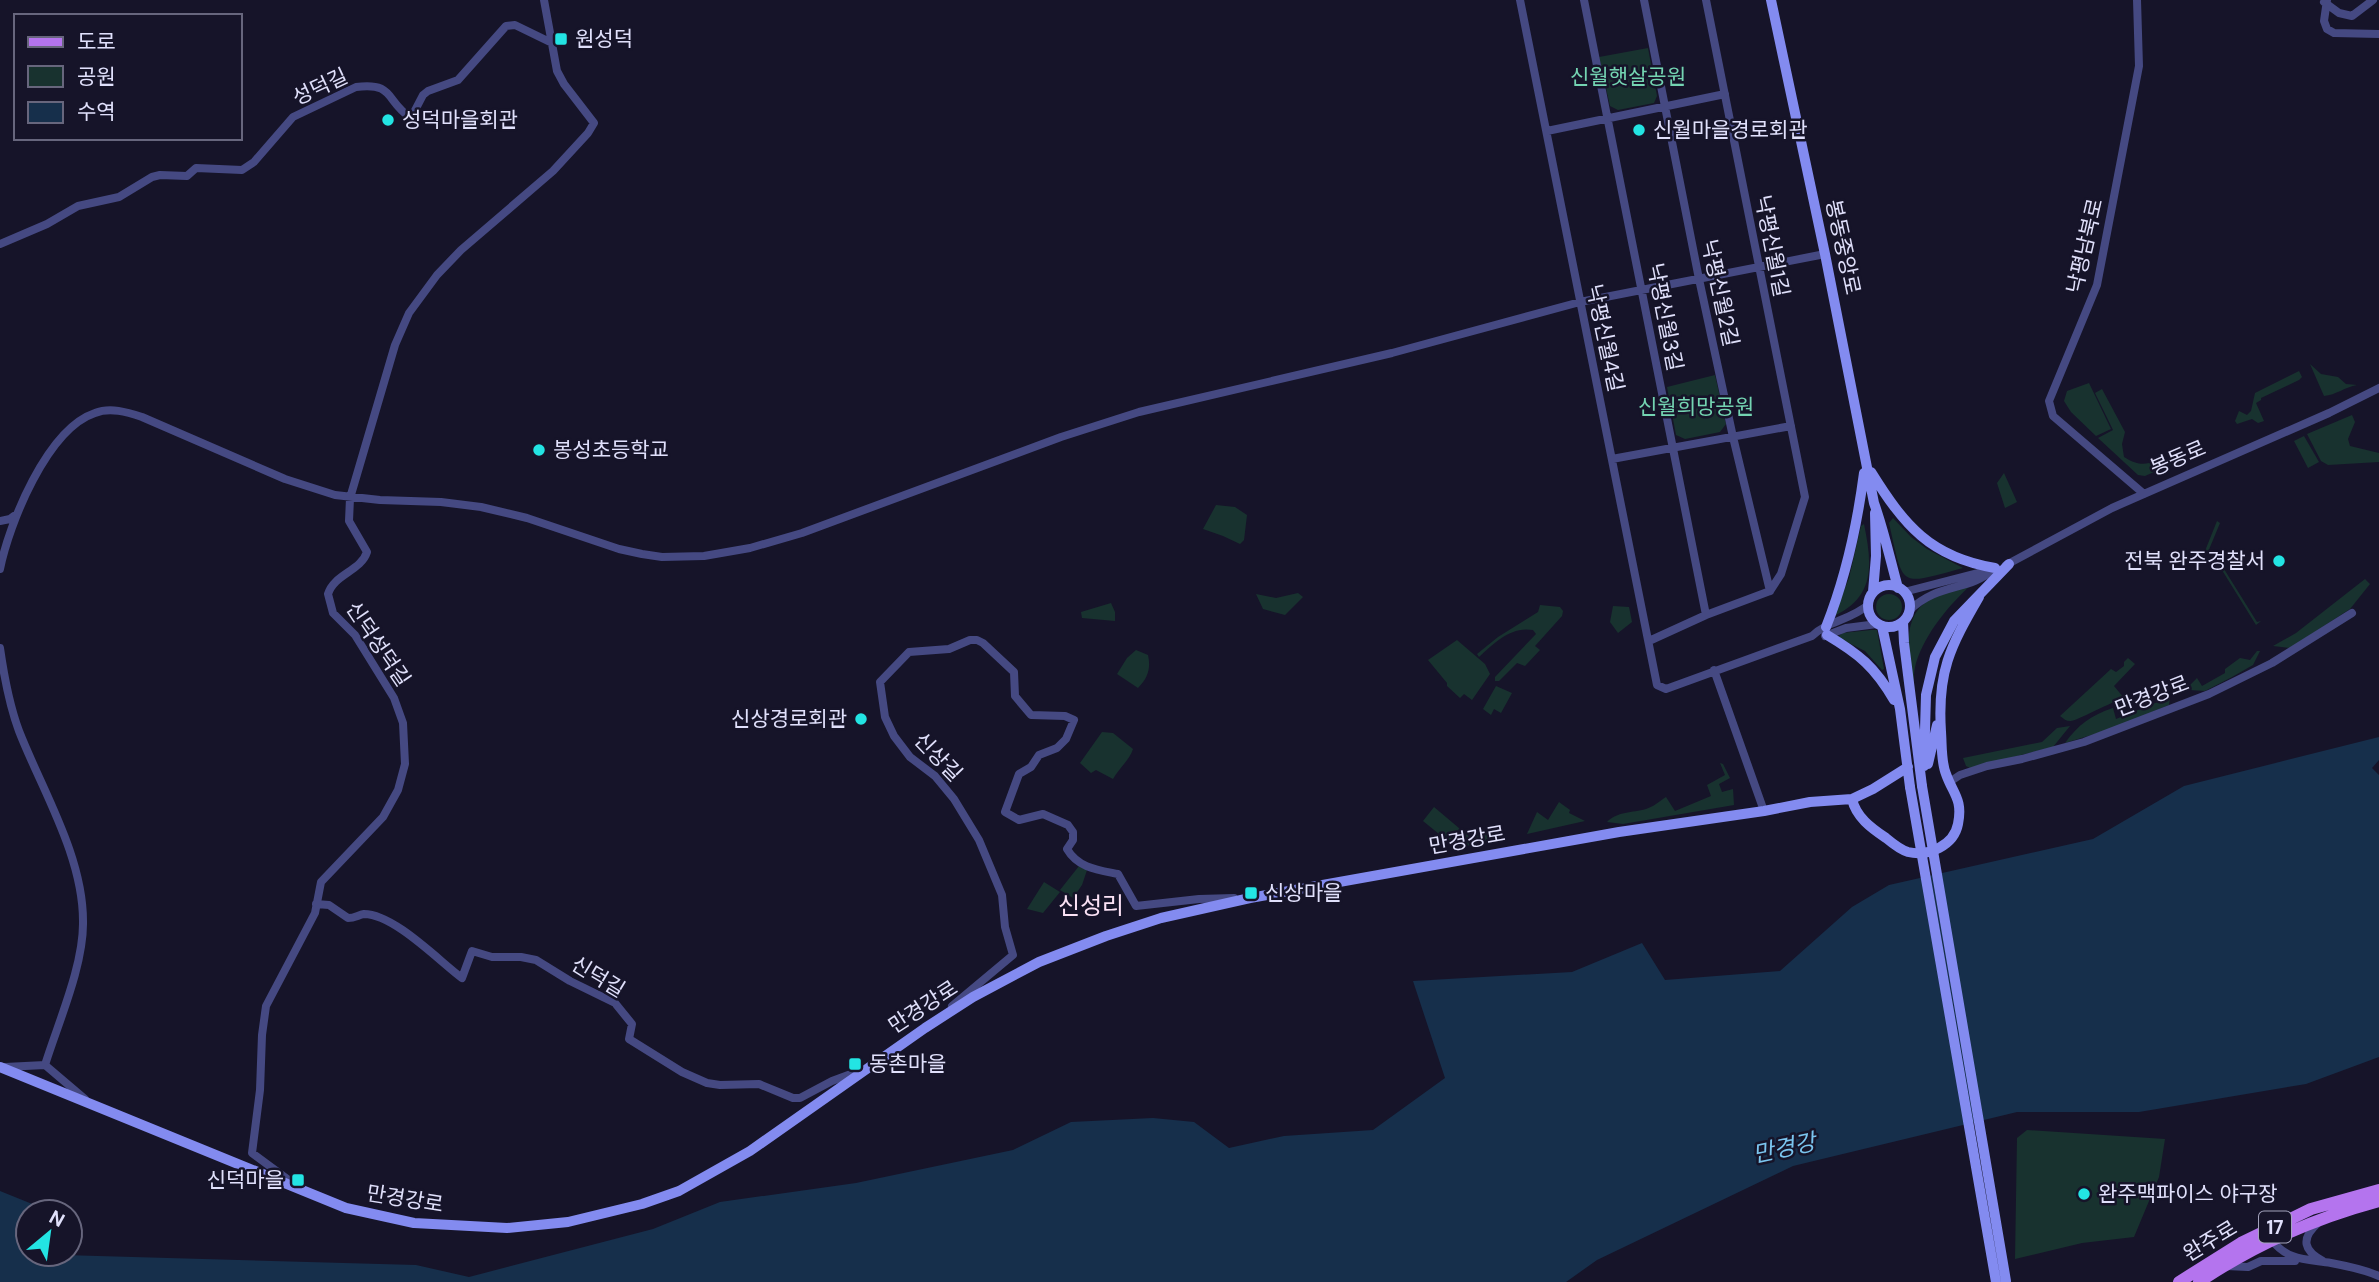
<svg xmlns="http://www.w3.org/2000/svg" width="2379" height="1282" font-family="'DM Sans','Noto Sans KR',sans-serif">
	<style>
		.green { fill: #18322f }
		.water { fill: #162f4b }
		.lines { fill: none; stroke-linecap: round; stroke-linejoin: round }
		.street { stroke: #454982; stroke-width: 8 }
		.secondary { stroke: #838bf0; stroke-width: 10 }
		.primary { stroke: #b474ee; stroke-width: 12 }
		.secondary-bridge { stroke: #838bf0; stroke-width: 10 }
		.poi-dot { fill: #23e4e3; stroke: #161429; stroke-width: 2.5 }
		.labels { text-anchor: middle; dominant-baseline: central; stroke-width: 5; stroke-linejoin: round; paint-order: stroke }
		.shield { fill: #161429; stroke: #a3a3bc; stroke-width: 2 }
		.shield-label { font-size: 19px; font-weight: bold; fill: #e0e0fb }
		.poi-label { font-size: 21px; fill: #e0e0fb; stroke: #161429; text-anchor: start }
		.park-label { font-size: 21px; fill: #74d4b2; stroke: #161429 }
		.street-label { font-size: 21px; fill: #e0e0fb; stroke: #161429 }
		.water-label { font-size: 23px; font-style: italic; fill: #7bc5ef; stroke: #161429 }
		.quarter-label { font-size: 24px; fill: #fbe2f5; stroke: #161429 }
	</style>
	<rect width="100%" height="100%" fill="#161429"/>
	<path class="green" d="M1648,48l9,48 -3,7 -36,7 -8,-4 -11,-49z
		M2310,364l11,10 17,3 8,7 11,1c-12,2 -21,10 -33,11z
		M2299,371l3,6 -3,3 -38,18v2l-5,3 8,18 -6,2 -6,-4 -15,5 -2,-3 4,-10 8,4 4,-4 4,-18z
		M1715,375l11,49 -6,8 -35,7 -9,-4 -9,-48z
		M2089,383l22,46 -15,7 -25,-24 -7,-11 3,-10z
		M2102,389l23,43 -3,12 2,13c22,14 27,2 47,2l3,4 -29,13 -7,-1 -40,-37 15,-8 -18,-37z
		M2352,415l3,7 -7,17 2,7 29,7v9l-51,3 -7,-4 -14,-27z
		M2304,436l15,26 -11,6 -14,-27z
		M2004,473l13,29 -12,6 -8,-25z
		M1216,505l19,2 12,8 -3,25 -4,4 -17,-8 -20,-7z
		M1893,518l18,19 16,12 36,19c-66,18 -59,20 -74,-45z
		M2217,521l3,2 -12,29 11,9 38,61 4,-1 -5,4 -39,-63 -12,-11z
		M1864,524c8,39 12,73 -30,92l15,-38 12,-52z
		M2365,579l5,5 -20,25 -60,39 -17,-2 23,-13z
		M1973,583c-24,22 -47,49 -57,80 -3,10 -2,23 -3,33 -3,-28 -14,-75 13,-94 13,-10 32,-13 47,-19z
		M1298,593l5,4 -18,18 -22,-6 -7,-15 20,4z
		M1876 607a13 13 0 1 1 26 0a13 13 0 1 1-26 0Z
		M1111,603l4,9v9l-33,-3 -1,-6z
		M1540,605l20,2 3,4 -1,5 -27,30 5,4 -15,16 -8,-3 -18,18h-4v-4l41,-43 -3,-4c-22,-4 -39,13 -54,27l-2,-3 21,-17 40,-25z
		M1613,606l16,1 3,15 -14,11 -8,-11z
		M1871,630h6l7,39 -2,1 -17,-19 -24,-12 -2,-3 3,-3z
		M1457,640l28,24 5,10 -18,26 -8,-6 -4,4 -13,-12v-3l-19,-23z
		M1136,650l12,5c3,13 0,23 -10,33l-21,-14 10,-16z
		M2257,651h3l-7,14 -21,12 -27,14 -16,-1 -2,-2 10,-10 5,8 23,-13v-4l15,-11 10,2z
		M2128,658l7,6 -21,22 10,12c-11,3 -49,24 -54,23 -4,0 -6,-2 -10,-5l51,-47 5,3 8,-6v-4z
		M1496,686l16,7 -11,20 -7,-4 -3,6 -8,-6z
		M2170,697l-1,8 -5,2 -53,22 -46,14c13,-18 26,-28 48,-35l3,11z
		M2070,726l-17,21 -83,21 -4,-2 -3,-8 79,-16 15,-14z
		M1102,732l11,1 20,16c-4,12 -14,19 -20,30l-17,-9 -5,3 -11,-10z
		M1720,763l3,1 7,14 -11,6 3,8 11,-3 1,16 -111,19 -16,-2c11,-11 25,-9 39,-13 7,-2 14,-8 20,-12l9,14 36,-15 -4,-11 18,-10z
		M1559,802l11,8 -1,3 16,8 -58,13 10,-22 11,8z
		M1434,807l38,32 9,-7 18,10 -44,5 -32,-26z
		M1079,866l8,4 -5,15 -9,13 -13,-8z
		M1044,882l16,10 -17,21 -16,-4z
		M2027,1130l138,9 -6,38 -25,60 -52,6 -67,16 2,-121z"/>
	<path class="water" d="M2379,737v23l-7,8 7,7v282l-73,27 -167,28h-122l-224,54 -196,94 -31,22h-1566v-91l52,21h-24v42l388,11 53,12 184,-48 67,-27 136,-19 157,-33 58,-28 82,-4 41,4 35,26 55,-12 89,-6 72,-52 -32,-97 159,-9 70,-29 23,37 115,-9 72,-64 37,-22 204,-46 91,-53z"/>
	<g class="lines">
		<path class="street" d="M1520,0l137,685 9,4 146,-53c15,-15 39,-16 56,-31
			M1584,0l122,615 64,-24
			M1644,0l55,279 34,158 37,154
			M1706,0l99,497 -24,77 -11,17
			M2137,0l2,66 -42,219 -48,116 4,15 91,78
			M2327,0l-3,21 3,8 7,4 45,1
			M2324,2l15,11 13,3 21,-16
			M1547,131l178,-37
			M0,244l47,-20 31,-18 41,-9 33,-20 8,-2 27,1 9,-8 46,2 12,-8 39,-45 63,-30c39,-5 29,14 55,31l12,-23 5,-4 30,-11 48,-54 9,-1 37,18
			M1612,459l179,-33
			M0,521l10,-2 4,-3
			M2006,565l106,-57 217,-95 50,-25
			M0,569c9,-45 47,-140 95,-156 15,-6 32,-1 47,4l143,62 50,16 45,5 61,2 40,5 46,11 92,31 23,5 20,3 42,-1 46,-8 52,-15 259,-96 78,-25 253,-59 188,-51 245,-48
			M1904,592l89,-23
			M1910,610c27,-27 59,-19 83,-40
			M1825,636l21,-8 31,-4
			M1649,641l57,-26
			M0,648c4,28 9,56 19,83 23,59 64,125 64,190 1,44 -25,102 -38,144
			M1714,670l50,141
			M1951,781l9,-6 27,-9 35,-7 62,-17 125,-48 63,-31 80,-50
			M316,904l13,1 19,13c7,0 10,-3 16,-4 30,0 75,47 98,64l10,-27 20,6h29l15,3 34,21 45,22 17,21 -3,15 53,33 25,11 13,2 39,-1 34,14h7l32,-17 27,-10
			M952,1006l61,-51 -8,-28 -3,-32 -23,-55 -25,-41 -19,-23 -25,-19 -16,-21 -9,-19 -5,-35 29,-30 40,-3 21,-9h7l6,3 31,29 1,24 16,19 34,1 9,4 -8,19 -9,9 -18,7 -8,12 -12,7 -14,38 14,8 24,-6 25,11 5,7v8l-6,9c11,19 31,21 51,25l18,32 63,-7 35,-1
			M5,1067l40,-2 40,34
			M294,1184l-42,-31 8,-63 2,-55 4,-29 49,-93 6,-31 62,-65 15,-27 7,-26 -2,-41 -9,-25 -39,-63 -22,-22 -5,-19c6,-20 33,-23 39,-42l-18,-31 1,-23 45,-153 14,-32 28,-38 24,-25 92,-79 35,-38 6,-10 -30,-39 -7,-13 -13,-71
			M2318,1223c-18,16 -14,28 5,38
			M2271,1239c16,22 35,20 60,24 16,3 32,6 48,13
			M2226,1266l22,1 13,-6h34"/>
		<path class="secondary" d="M1771,0l54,254 49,249c10,28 16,56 24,85
			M1871,472c33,53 59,85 124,96
			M1868 606a21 21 0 1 1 42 0a21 21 0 1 1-42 0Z
			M1873,592l3,-36 -1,-43
			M1903,622l1,21 18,143
			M1882,626l18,83 10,78
			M1826,627c20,-50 31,-101 38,-154
			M1827,635c32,19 48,32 67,65
			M1928,764l9,-39
			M1924,766l2,-71 9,-38 19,-36 55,-57
			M1852,799c4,18 19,29 34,39 6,5 15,12 22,14 21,5 46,-7 50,-28 5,-25 -5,-30 -12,-50 -5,-12 -4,-29 -5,-42 -4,-60 9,-85 38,-135
			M0,1067l346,141 68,15 93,5 61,-6 74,-18 37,-13 71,-40 175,-123 48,-31 66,-35 67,-26 55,-18 89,-20 369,-66 145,-21 46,-9 42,-3 21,-10 35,-22"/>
		<path class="primary" d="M2179,1282l62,-39 70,-34 68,-19
			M2199,1282c55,-37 116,-64 180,-81"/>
		<path class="secondary-bridge" d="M1922,786l84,495
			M1910,787l86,495"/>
	</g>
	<g class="poi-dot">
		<rect x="554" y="32" width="14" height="14" rx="3.5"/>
		<circle cx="388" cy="120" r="7"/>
		<circle cx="1639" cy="130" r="7"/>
		<circle cx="539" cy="450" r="7"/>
		<circle cx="2279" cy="561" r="7"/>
		<circle cx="861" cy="719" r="7"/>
		<rect x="1244" y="886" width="14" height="14" rx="3.5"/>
		<rect x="848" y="1057" width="14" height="14" rx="3.5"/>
		<rect x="291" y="1173" width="14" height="14" rx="3.5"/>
		<circle cx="2084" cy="1194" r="7"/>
	</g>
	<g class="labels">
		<rect class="shield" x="2259" y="1211.5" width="32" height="31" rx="5"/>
		<g class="shield-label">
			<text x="2275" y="1227">17</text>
		</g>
		<g class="poi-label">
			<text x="575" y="39">원성덕</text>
			<text x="402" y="120">성덕마을회관</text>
			<text x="1653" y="130">신월마을경로회관</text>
			<text x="553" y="450">봉성초등학교</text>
			<text x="2265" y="561" text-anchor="end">전북 완주경찰서</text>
			<text x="847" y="719" text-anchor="end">신상경로회관</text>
			<text x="1265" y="893">신상마을</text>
			<text x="869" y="1064">동촌마을</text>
			<text x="284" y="1180" text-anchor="end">신덕마을</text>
			<text x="2098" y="1194">완주맥파이스 야구장</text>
		</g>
		<g class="park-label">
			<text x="1628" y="77">신월햇살공원</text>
			<text x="1696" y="407">신월희망공원</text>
		</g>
		<g class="street-label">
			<text transform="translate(320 87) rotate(-25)">성덕길</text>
			<text transform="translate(1772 246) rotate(79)">낙평신월1길</text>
			<text transform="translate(2085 246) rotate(-77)">낙평남북로</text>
			<text transform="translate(1843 247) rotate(78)">봉동중앙로</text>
			<text transform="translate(1720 293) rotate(78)">낙평신월2길</text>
			<text transform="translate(1665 317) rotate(79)">낙평신월3길</text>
			<text transform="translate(1605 338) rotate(78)">낙평신월4길</text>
			<text transform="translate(2178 458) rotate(-23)">봉동로</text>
			<text transform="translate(378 644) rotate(56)">신덕성덕길</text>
			<text transform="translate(2152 696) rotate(-21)">만경강로</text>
			<text transform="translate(938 757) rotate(46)">신상길</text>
			<text transform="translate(1467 840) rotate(-10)">만경강로</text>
			<text transform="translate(598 977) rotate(31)">신덕길</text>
			<text transform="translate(923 1007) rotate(-33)">만경강로</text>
			<text transform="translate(405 1199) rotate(9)">만경강로</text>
			<text transform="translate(2210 1241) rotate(-31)">완주로</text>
		</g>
		<g class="water-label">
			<text transform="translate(1784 1148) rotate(-12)">만경강</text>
		</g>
		<g class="quarter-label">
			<text x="1091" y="905">신성리</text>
		</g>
	</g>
	<rect x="14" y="14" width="228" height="126" fill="#161429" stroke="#67667d" stroke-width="2"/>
	<rect x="28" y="37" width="35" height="10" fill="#b474ee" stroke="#67667d" stroke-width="2"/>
	<text x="77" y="49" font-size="21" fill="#e0e0fb">도로</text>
	<rect x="28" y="66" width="35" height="21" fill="#18322f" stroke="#67667d" stroke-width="2"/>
	<text x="77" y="84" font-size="21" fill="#e0e0fb">공원</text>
	<rect x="28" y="102" width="35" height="21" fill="#162f4b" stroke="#67667d" stroke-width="2"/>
	<text x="77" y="119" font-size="21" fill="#e0e0fb">수역</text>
	<g transform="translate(49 1233) rotate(29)"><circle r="33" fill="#161429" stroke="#67667d" stroke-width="2"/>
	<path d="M0-5L12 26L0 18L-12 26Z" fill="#23e4e3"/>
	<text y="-10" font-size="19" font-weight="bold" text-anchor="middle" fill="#e0e0fb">N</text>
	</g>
</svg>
